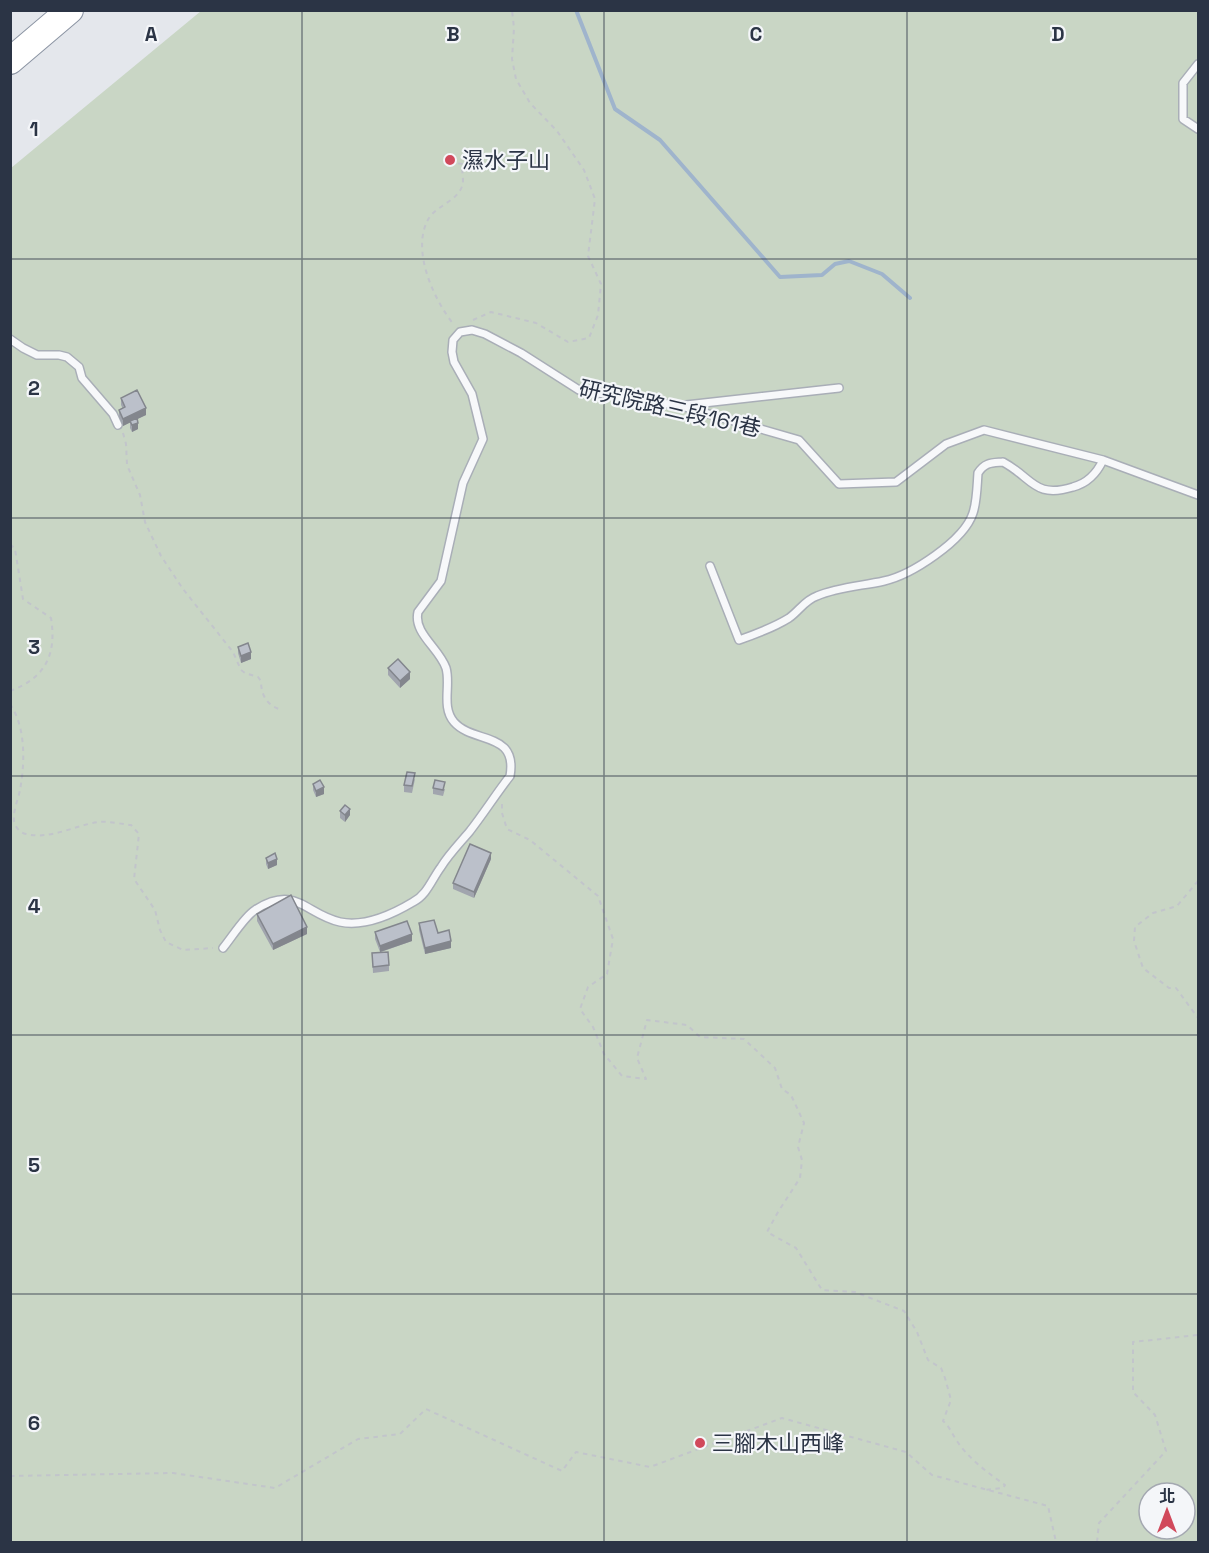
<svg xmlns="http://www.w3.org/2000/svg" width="1209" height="1553" font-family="'Space Grotesk','Noto Sans TC',sans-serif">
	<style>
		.green { fill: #c9d6c5; fill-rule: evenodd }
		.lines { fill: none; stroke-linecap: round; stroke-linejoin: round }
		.stream { stroke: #9fb4cc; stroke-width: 4 }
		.lane-casing { stroke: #a9aeb7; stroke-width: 10 }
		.highway-casing { stroke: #8b94a3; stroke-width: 28 }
		.path { stroke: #c2c5cb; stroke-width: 2; stroke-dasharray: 4.5 4.5; stroke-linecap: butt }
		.lane { stroke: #f7f8fa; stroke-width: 7 }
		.highway { stroke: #fff; stroke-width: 26 }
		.wall { fill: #a1a5ae }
		.shaded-wall { fill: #83868d }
		.building { fill: #bbc0ca; stroke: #83868d; stroke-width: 1.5 }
		.grid { fill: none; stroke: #2b3445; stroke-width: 1.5; stroke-opacity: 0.55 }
		.poi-dot { fill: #d1495b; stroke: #f4f6f9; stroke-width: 2 }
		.labels { text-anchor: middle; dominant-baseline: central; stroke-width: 4.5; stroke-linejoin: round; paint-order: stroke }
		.poi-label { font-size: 22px; fill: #2b3445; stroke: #f4f6f9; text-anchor: start }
		.street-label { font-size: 22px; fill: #2b3445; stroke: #f4f6f9 }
		.grid-label { font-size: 20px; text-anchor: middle; font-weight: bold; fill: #2b3445; stroke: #f4f6f9; stroke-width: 4.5; stroke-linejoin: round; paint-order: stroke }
	</style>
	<rect width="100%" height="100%" fill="#e4e7ec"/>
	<path class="green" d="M201,11h997v1531h-1187v-1374zM1149,1493h36v36h-36z"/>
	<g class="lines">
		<path class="stream" d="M576,10l39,99 45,31 120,137 42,-2 13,-11 14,-3 33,13 28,24"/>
		<g class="lane-casing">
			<path id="lane" d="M1198,64l-15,19v36l15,10
				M10,339l13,9 14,7h22l8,2 12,10 3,11 31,36 5,11
				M686,405l153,-17
				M710,566l29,74c17,-6 34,-12 50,-22 10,-7 16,-18 28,-22 21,-9 45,-10 67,-15 27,-6 80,-40 89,-68 4,-12 4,-27 5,-40 7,-11 14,-10 25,-11 30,16 31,37 70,25 15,-4 24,-14 30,-27
				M223,948c9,-11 22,-32 32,-38 41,-26 50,4 85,12 24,5 53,-8 73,-20 14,-7 19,-23 28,-35 8,-13 19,-24 29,-36 14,-18 26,-37 40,-55 8,-45 -37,-32 -56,-54 -13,-15 -3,-37 -8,-54 -7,-20 -33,-35 -28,-56l23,-31 22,-98 20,-44 -11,-45 -18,-32 -2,-10 1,-12 7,-8 12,-2 13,4 36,19 58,37 102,16 118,34 40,44 57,-2 50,-38 38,-14 119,30 95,35"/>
		</g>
		<g class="highway-casing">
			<path id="highway" d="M10,61l60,-51"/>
		</g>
		<path class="path" d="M449,162l13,2c0,5 1,12 1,18 -2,18 -26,23 -34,36 -19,31 5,82 25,107
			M473,320l18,-8 45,11 32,19 21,-4 9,-23 3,-31 -13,-28 7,-57 -11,-29 -27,-39 -27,-28 -14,-24 -4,-20 2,-31 -2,-18
			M123,433l3,11 1,21 13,30 5,27 16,34 22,33 50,63 8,18 4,3 13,4 3,4c0,14 6,25 21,29
			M10,544l5,5 8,50 28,19c6,37 -6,60 -41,73
			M10,704c16,23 15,59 10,86 -2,10 -7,20 -6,31 1,6 6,12 12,13 25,6 49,-9 73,-12 10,-1 22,2 32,3l8,9 -5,45 21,31 5,20 6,12 17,8 30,-2
			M502,804v9l5,16 23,11 68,56 15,43 -6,35 -19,13 -8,22 13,18 11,27 18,22 24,3 -9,-21 10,-38 40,5 13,12 44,2 31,29 7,21 9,6 13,28 -6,24 4,13 -2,18 -22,34 -11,20 29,16 26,42 33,2 49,19 13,21 11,28 13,8 4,10 6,22 -8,21c7,6 9,13 14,20 11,17 31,32 48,44l-2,3 -18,2
			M1198,881l-21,25 -24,7 -18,14 -1,14 9,27 26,20h7l22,30
			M10,1476l163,-3 102,15 83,-49 42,-5 26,-25 136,62 14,-19 74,15 132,-49 124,34 26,23 116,31 8,36
			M1097,1542l2,-19 67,-72 -11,-36 -22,-23v-50l65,-7"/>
		<use href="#lane" class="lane"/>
		<use href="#highway" class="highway"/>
	</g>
	<path class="wall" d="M121,398l25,17 -9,4 1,10 -6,3 -2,-4v-6l-7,4 -4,-9v-7l4,-1 -2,-4z
		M238,647l13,12 -10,4 -3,-10z
		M388,668l22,11 -10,9 -12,-13z
		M415,779l-3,14 -8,-1v-7z
		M313,784l11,10 -8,3 -3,-7z
		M433,788l12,1 -2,7 -10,-2z
		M340,811l10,4 -5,7 -5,-4z
		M266,858l11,7 -9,4 -2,-5z
		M491,859l-17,39 -21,-9v-6z
		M257,914l50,20 -34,16 -16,-29z
		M419,923l19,10 13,15 -26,6 -6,-24z
		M375,932l37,9 -31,11 8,13v6l-16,2 -1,-20 8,-1 -5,-13z"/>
	<path class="shaded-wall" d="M146,408v7l-23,11v-7z
		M138,423v6l-6,3v-7z
		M251,652v7l-10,4v-7z
		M410,672v7l-10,9v-7z
		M324,787v7l-8,3v-6z
		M350,809v6l-5,7v-7z
		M491,853v6l-17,39v-6z
		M277,859v6l-9,4v-6z
		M307,927v7l-34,16v-6z
		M412,934v7l-32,11v-6z
		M451,941v7l-26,6v-6z"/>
	<path class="building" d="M137,390l9,18 -23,11 -4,-9 6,-3 -4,-9z
		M137,418l1,5 -6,2 -2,-4z
		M248,643l3,9 -10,4 -3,-9z
		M398,659l12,13 -10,9 -12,-13z
		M407,772l8,1 -3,13 -8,-1z
		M320,780l4,7 -8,4 -3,-7z
		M435,780l10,2 -2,8 -10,-2z
		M345,805l5,4 -5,6 -5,-4z
		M470,844l21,9 -17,39 -21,-9z
		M275,853l2,6 -9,4 -2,-5z
		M291,895l16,32 -34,17 -16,-30z
		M434,920l4,13 11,-3 2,11 -26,7 -6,-25z
		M407,921l5,13 -32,12 -5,-14z
		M388,952l1,13 -16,2 -1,-14z"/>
	<path class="grid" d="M302,10v1532M604,10v1532M907,10v1532M10,259h1188M10,518h1188M10,776h1188M10,1035h1188M10,1294h1188"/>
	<g class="poi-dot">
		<circle cx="450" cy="160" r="6"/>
		<circle cx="700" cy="1443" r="6"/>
	</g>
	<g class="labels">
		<g class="poi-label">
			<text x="462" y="160">濕水子山</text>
			<text x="712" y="1443">三腳木山西峰</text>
		</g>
		<g class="street-label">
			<text transform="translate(670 408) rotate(13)">研究院路三段161巷</text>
		</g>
	</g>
	<g class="grid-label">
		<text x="151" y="41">A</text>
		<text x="453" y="41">B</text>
		<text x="756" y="41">C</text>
		<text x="1058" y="41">D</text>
		<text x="34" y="136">1</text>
		<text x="34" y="395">2</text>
		<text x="34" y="654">3</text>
		<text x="34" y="913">4</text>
		<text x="34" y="1172">5</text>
		<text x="34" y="1430">6</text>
	</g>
	<rect width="1209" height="1553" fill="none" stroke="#2b3445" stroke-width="24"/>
	<g transform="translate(1167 1511)"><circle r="28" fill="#f4f6f9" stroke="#a4a8b1" stroke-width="1.5"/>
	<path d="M0-4.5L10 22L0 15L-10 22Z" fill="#d1495b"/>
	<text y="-9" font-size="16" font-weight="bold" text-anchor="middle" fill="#2b3445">北</text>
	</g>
</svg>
